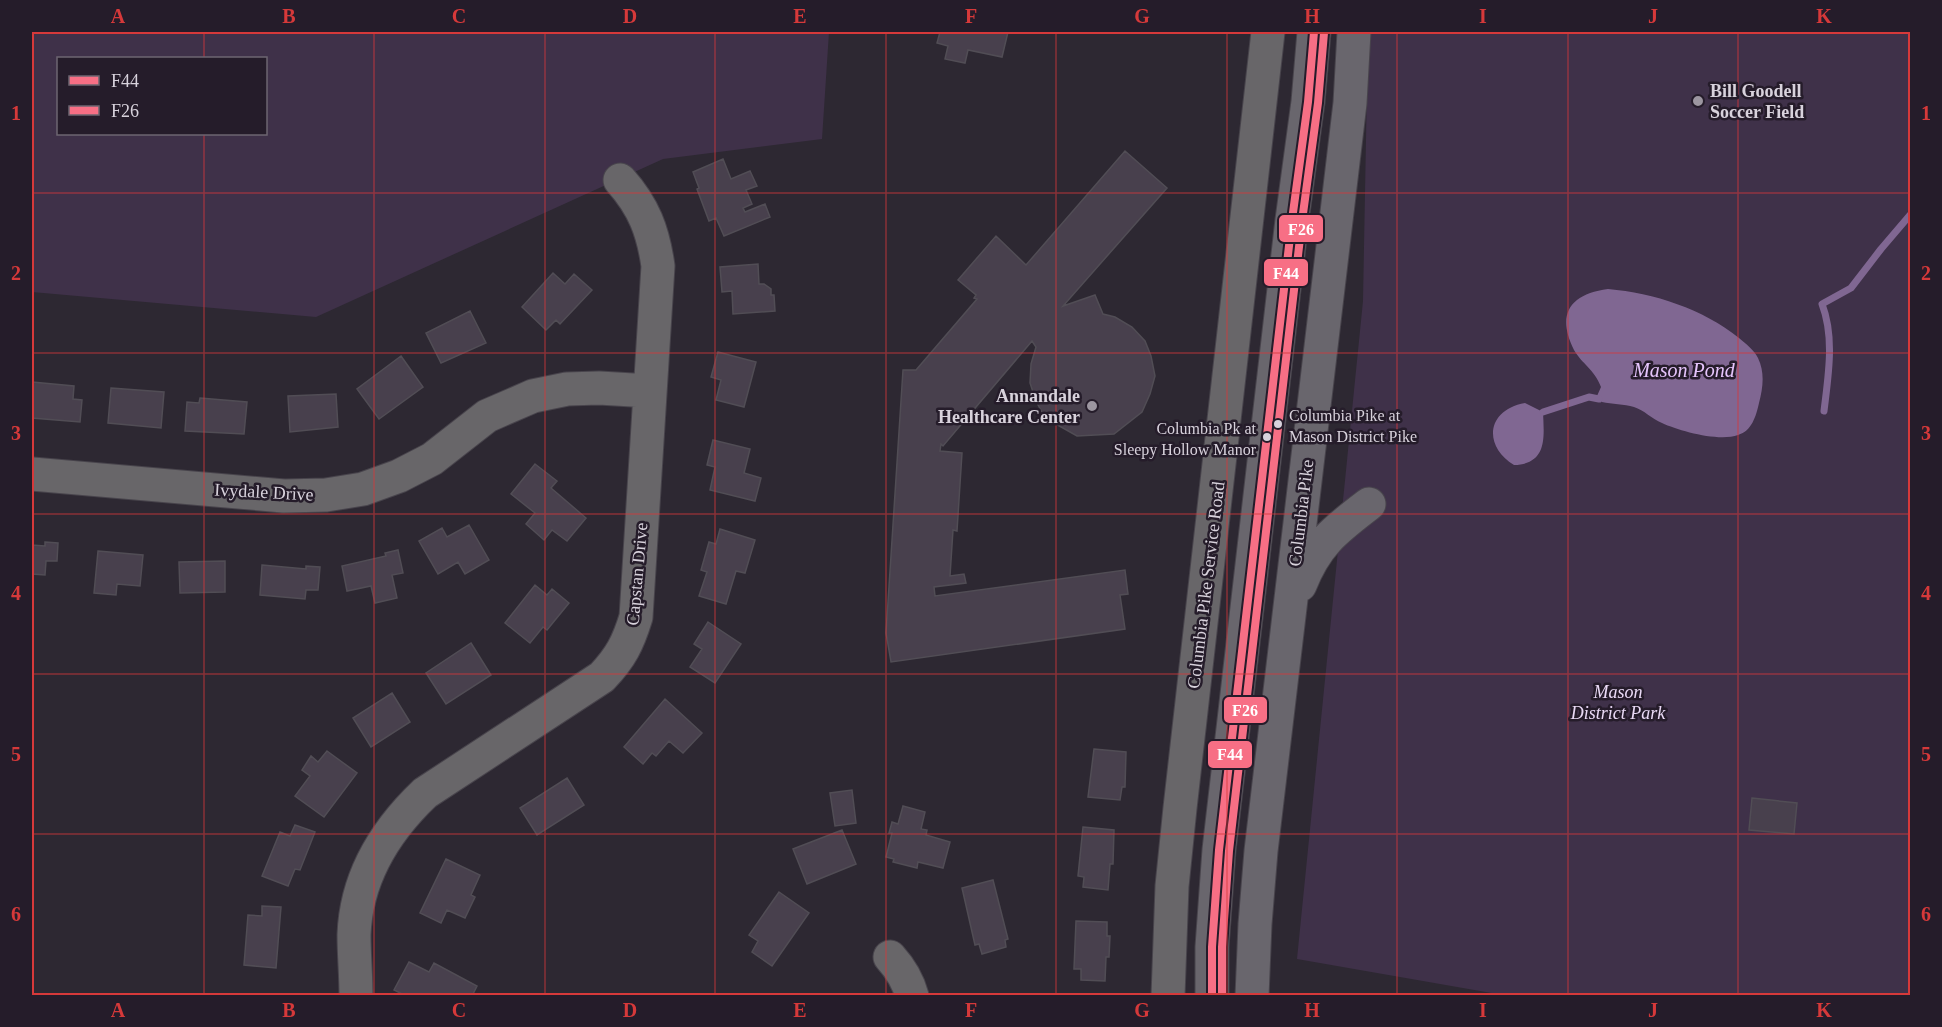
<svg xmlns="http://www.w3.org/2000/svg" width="1942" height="1027" font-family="Georgia,serif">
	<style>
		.green { fill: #3f3149; fill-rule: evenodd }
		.water { fill: #806792 }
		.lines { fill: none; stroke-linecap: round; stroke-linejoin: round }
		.stream { stroke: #806792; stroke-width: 7 }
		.building { fill: #48404d; stroke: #514d55; stroke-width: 1.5 }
		.minor-casing { stroke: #48444c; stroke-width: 35 }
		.major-casing { stroke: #48444c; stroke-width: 35 }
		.minor { stroke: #686669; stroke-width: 33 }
		.major { stroke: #69666d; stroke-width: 33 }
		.bus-1-casing { stroke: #251c2a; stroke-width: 12 }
		.bus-2-casing { stroke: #251c2a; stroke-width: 12 }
		.bus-1 { stroke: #f76f85; stroke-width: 8 }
		.bus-2 { stroke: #f76f85; stroke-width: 8 }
		.grid { fill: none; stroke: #d6393a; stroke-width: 1.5; stroke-opacity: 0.55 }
		.poi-dot { fill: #9c96a0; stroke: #251c2a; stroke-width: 2 }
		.bus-dot { fill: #d8d2dc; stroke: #251c2a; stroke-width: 2 }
		.labels { text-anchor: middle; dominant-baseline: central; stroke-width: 5; stroke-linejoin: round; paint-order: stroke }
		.bus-label { font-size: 16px; fill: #d8d2dc; stroke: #251c2a; text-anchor: start }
		.poi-label { font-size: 18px; font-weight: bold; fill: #d8d2dc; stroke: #251c2a; text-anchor: start }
		.street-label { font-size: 18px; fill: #d8d2dc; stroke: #251c2a }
		.park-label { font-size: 18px; font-style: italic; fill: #eadaf6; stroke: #251c2a }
		.water-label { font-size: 20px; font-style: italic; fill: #e5c4fb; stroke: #251c2a }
		.line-badge { stroke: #251c2a; stroke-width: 2 }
		.badge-label { font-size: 16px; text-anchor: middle; font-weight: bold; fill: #fff }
		.neatline { fill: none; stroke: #d6393a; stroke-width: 2 }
		.grid-label { font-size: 20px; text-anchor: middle; font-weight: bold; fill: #d6393a }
	</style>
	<rect width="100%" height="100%" fill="#2d2832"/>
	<path class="green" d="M32,32h797l-7,107 -159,20 -347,158 -284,-25zM58,58h208v76h-208z
		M1368,32h542v963h-407l-206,-36 66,-658z"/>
	<path class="water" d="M1608,289c46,4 95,20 131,49 7,6 15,12 19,20 7,15 5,29 1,45 -3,13 -7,28 -21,32 -19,7 -59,-4 -76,-12 -10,-4 -18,-13 -28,-16 -10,-3 -22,-3 -32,-5l-5,-6 4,-9c-7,-18 -19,-23 -27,-37 -18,-36 -4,-56 34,-61z
		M1525,403l18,9c1,25 5,52 -29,53 -31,-19 -28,-55 11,-62z"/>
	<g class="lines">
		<path class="stream" d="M1824,411c4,-34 11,-73 -2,-107l29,-16 30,-39 29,-34
			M1543,412l46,-15 10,2"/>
	</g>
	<path class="building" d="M940,32h68l-6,25 -34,-7 -3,13 -20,-4 3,-13 -11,-3z
		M1125,151l42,37 -104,118 32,-11 8,19 12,3 17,10 13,14 6,15 4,20 -5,18 -8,18 -28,22 -37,2 -32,-18 -9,-17 -6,-18 1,-19 5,-17 -4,-6 -89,105 -2,-2 -1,7 22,2 -5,78 -4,-1 -3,46 14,-2 2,9 -32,4 1,9 190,-26 3,24 -8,1 5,34 -234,33 -5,-29 17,-263h13l61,-71 -3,-1 2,-3 -18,-15 38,-44 30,29z
		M723,159l8,20 19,-8 7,15 -11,4 6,14 -9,4 2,4 20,-8 5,13 -46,19 -8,-18 -7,3 -12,-32 2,-1 -6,-16z
		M758,264l1,20h5l7,5v6h3l1,16 -42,3 -1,-23 -10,1 -2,-25z
		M553,273l12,11 9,-10 18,16 -32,34 -4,-4 -10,10 -24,-23z
		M470,311l16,32 -45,20 -15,-30z
		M718,352l38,10 -12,45 -28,-7 5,-20 -10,-3z
		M401,356l22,31 -44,32 -22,-30z
		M32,382l42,4 -1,13 9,1 -2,22 -48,-4z
		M111,388l53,4 -3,36 -53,-5z
		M336,394l2,33 -48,5 -2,-36z
		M200,398l47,4 -3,32 -59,-3 2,-29 12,1z
		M713,440l37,9 -6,24 17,5 -6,23 -45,-11 5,-23 -8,-2z
		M535,464l22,17 -6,7 35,30 -19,23 -15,-11 -8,10 -18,-16 9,-11 -24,-19z
		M469,525l20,35 -24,14 -7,-12 -20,12 -19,-33 23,-13 5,9z
		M720,529l35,11 -10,33 -9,-2 -10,33 -27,-8 8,-24 -6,-2 8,-28 7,2z
		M45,542l13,1 -1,18h-11l-1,14 -13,-1v-29l13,1z
		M398,550l5,23 -11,2 5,23 -22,5 -4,-17 -24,5 -5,-25 44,-10 -1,-3z
		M98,551l45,4 -3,31 -23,-2 -1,11 -22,-2z
		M225,561v31l-45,1 -1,-31z
		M262,565l44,4v-3l14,1 -2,23h-12l-1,9 -45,-4z
		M535,585l12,10 5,-6 17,14 -22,27 -4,-3 -13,16 -25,-20z
		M708,622l33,22 -26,39 -25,-16 12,-18 -8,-5z
		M471,643l20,32 -45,29 -20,-31z
		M392,693l18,29 -39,25 -18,-29z
		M665,699l37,34 -19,20 -14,-12 -13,15 -4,-3 -9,11 -19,-17z
		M1094,749l32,3 -1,35h-3l-2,13 -32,-3z
		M327,751l30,22 -33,44 -29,-21 15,-20 -8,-6 9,-14 7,6z
		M567,778l17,27 -47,30 -17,-27z
		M852,790l4,33 -21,3 -5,-33z
		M1752,798l45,5 -3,31 -45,-4z
		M903,806l22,6 -4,17 6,1 -1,5 24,7 -7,26 -25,-6 -1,6 -24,-6 1,-3 -8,-2 6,-24h-3l3,-11 6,2z
		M295,825l20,7 -15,38 -5,-1 -7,17 -26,-10 18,-44 10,4z
		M1083,827l31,3 -1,34h-3l-2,26 -25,-3 1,-10 -6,-1z
		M842,830l14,34 -49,20 -14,-35z
		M446,859l34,16 -9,20 4,2 -10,21 -18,-8 -6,13 -21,-10z
		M993,880l15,59 -3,1 1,7 -24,7 -3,-10 -4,1 -13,-57z
		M779,892l30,21 -37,53 -20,-14 6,-11 -9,-6z
		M262,906l19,1 -5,61 -32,-3 4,-50 14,1z
		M1076,921l31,1v14h3l-1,21h-3l-1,24 -24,-1v-11h-7z
		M409,962l20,10 5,-9 43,23 -5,10h-66l-12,-6z"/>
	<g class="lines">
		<g class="minor-casing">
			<path id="minor" d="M32,474l252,22 42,-1 37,-6 36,-13 33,-17 55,-43 46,-20 34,-7 32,-1 51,3
				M890,957c10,11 18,24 22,39
				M356,996c0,-21 -2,-41 -2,-61 2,-57 31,-104 71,-142l177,-116c19,-20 26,-34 34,-60l22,-351c-5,-35 -14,-59 -38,-86
				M1168,996l4,-110 8,-78 88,-776"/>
		</g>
		<g class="major-casing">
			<path id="major" d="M1300,585c16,-41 35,-55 69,-81
				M1212,996v-49l7,-97 73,-630 16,-118 6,-70
				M1252,996l3,-72 6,-73 89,-748 4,-71"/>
		</g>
		<use href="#minor" class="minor"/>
		<use href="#major" class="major"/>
		<g class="bus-1-casing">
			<path id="bus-1" d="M1212,996v-49l7,-97 73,-630 16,-118 6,-70"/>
		</g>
		<g class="bus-2-casing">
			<path id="bus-2" d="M1222,996v-49l7,-96 73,-630 16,-118 6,-70"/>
		</g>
		<use href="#bus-1" class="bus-1"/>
		<use href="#bus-2" class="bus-2"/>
	</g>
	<path class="grid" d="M204,32v26M374,32v964M545,32v964M715,32v964M886,32v964M1056,32v964M1227,32v964M1397,32v964M1568,32v964M1738,32v964M204,134v862M32,193h1878M32,353h1878M32,514h1878M32,674h1878M32,834h1878"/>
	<g class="poi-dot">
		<circle cx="1698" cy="101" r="6"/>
		<circle cx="1092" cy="406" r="6"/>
	</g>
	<g class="bus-dot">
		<circle cx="1278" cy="424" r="5"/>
		<circle cx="1267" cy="437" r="5"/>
	</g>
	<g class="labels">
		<g class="bus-label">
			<text x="1289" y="415">Columbia Pike at<tspan x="1289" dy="21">Mason District Pike</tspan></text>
			<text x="1256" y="428" text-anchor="end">Columbia Pk at<tspan x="1256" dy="21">Sleepy Hollow Manor</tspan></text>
		</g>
		<g class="poi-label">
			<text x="1710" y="91">Bill Goodell<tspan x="1710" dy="21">Soccer Field</tspan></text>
			<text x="1080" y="396" text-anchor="end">Annandale<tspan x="1080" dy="21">Healthcare Center</tspan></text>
		</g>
		<g class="street-label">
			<text transform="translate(264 492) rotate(3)">Ivydale Drive</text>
			<text transform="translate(1301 513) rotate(-83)">Columbia Pike</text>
			<text transform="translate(637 574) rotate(-85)">Capstan Drive</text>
			<text transform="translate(1206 585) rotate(-83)">Columbia Pike Service Road</text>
		</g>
		<g class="park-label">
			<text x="1618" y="692">Mason<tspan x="1618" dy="21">District Park</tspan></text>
		</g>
		<g class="water-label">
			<text x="1684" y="370">Mason Pond</text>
		</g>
	</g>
	<g class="line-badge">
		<rect x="1278" y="214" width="46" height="29" rx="6" fill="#f76f85"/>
		<rect x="1263" y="258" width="46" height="29" rx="6" fill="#f76f85"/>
		<rect x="1223" y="696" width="45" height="28" rx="6" fill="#f76f85"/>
		<rect x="1207" y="740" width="46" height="29" rx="6" fill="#f76f85"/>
	</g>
	<g class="badge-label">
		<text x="1301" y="235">F26</text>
		<text x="1286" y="279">F44</text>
		<text x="1245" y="716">F26</text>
		<text x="1230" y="760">F44</text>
	</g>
	<rect width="1942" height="1027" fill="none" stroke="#251c2a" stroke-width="66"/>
	<rect x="57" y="57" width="210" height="78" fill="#251c2a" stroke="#6d6571" stroke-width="1.5"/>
	<rect x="69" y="76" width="30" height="9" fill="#f76f85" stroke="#6d6571" stroke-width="1.5"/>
	<text x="111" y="87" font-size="18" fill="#d8d2dc">F44</text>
	<rect x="69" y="106" width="30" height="9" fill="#f76f85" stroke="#6d6571" stroke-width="1.5"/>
	<text x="111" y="117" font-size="18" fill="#d8d2dc">F26</text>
	<rect x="33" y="33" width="1876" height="961" class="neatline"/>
	<g class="grid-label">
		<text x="118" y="23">A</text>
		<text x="289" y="23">B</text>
		<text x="459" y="23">C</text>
		<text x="630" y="23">D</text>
		<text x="800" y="23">E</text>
		<text x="971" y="23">F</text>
		<text x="1142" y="23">G</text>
		<text x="1312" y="23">H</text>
		<text x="1483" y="23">I</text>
		<text x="1653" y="23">J</text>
		<text x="1824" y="23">K</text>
		<text x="16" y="120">1</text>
		<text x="1926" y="120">1</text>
		<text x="16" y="280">2</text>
		<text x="1926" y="280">2</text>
		<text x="16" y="440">3</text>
		<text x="1926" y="440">3</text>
		<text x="16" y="600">4</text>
		<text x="1926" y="600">4</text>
		<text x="16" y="761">5</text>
		<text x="1926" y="761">5</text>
		<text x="16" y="921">6</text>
		<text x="1926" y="921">6</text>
		<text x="118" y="1017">A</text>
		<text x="289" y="1017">B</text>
		<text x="459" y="1017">C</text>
		<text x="630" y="1017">D</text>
		<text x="800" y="1017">E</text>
		<text x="971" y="1017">F</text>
		<text x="1142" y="1017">G</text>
		<text x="1312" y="1017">H</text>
		<text x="1483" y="1017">I</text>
		<text x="1653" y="1017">J</text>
		<text x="1824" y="1017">K</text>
	</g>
</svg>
